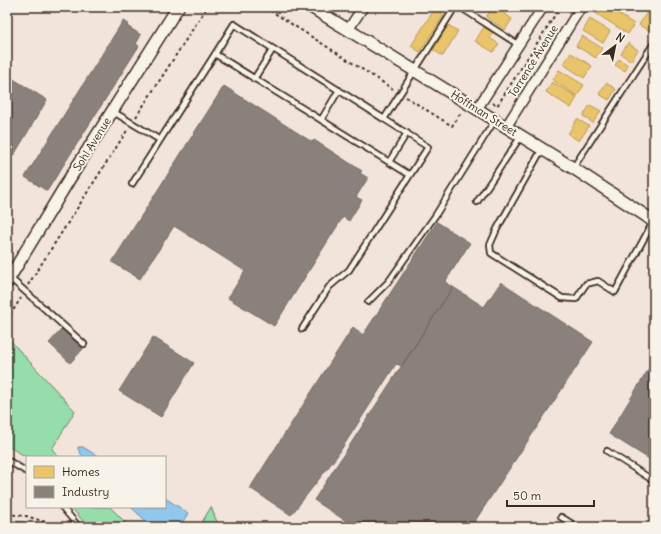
<svg xmlns="http://www.w3.org/2000/svg" width="661" height="534" font-family="Delius,sans-serif">
	<style>
		.green { fill: #95ddab; stroke: #688464 }
		.water { fill: #8fc7ee; stroke: #6d889b }
		.homes { fill: #e9c46a; stroke: #b59653 }
		.industry { fill: #8a817c; stroke: #726760 }
		.lines { fill: none; stroke-linecap: round; stroke-linejoin: round }
		.service-casing { stroke: #3b2a1e; stroke-width: 8 }
		.minor-casing { stroke: #3b2a1e; stroke-width: 12 }
		.tertiary-casing { stroke: #3b2a1e; stroke-width: 14 }
		.path { stroke: #3b2a1e; stroke-width: 2; stroke-dasharray: 3 3; stroke-linecap: butt }
		.service { stroke: #f7f3e8; stroke-width: 4.5 }
		.minor { stroke: #f7f3e8; stroke-width: 9 }
		.tertiary { stroke: #f7f3e8; stroke-width: 11 }
		.labels { text-anchor: middle; dominant-baseline: central; stroke-width: 4; stroke-linejoin: round; paint-order: stroke }
		.street-label { font-size: 11px; fill: #3b2a1e; stroke: #f7f3e8 }
	</style>
	<rect width="100%" height="100%" fill="#f3e4db"/>
	<filter id="ink" filterUnits="userSpaceOnUse"><feTurbulence type="fractalNoise" baseFrequency=".025" numOctaves="2"/><feDisplacementMap in="SourceGraphic" scale="8" xChannelSelector="R" yChannelSelector="G"/><feConvolveMatrix kernelMatrix="1 2 1 2 8 2 1 2 1" color-interpolation-filters="sRGB"/></filter>
	<g filter="url(#ink)">
		<path class="green" d="M7,337l68,74 -23,38 7,8h-32l-20,-11z
			M71,507h39l20,20h-42z
			M211,507l8,20h-20z
			M7,520l17,2 17,5h-34z"/>
		<path class="water" d="M78,447h5l16,10h-16l-5,-8z
			M165,498l23,15 -8,14h-28l-21,-20h34z"/>
		<path class="homes" d="M493,7h2l17,12 -7,11 -19,-13z
			M597,7h11l26,17 -6,10 -34,-22z
			M435,8l9,7 -24,37 -9,-6z
			M647,12l7,4v15l-1,2 -14,-8z
			M590,19l20,12 -7,12 -20,-12z
			M448,25l10,6 -15,25 -10,-6z
			M484,27l9,6 -3,5 9,6 -6,8 -18,-11z
			M582,36l20,12 -6,10 -20,-12z
			M628,43l10,7 -7,11 -10,-7z
			M571,53l21,13 -8,12 -21,-14z
			M619,59l9,6 -3,6 -10,-6z
			M559,70l25,15 -7,11 -24,-16z
			M552,82l25,15 -6,11 -25,-16z
			M606,83l10,6 -7,11 -10,-6z
			M590,105l11,6 -8,12 -10,-7z
			M577,119l12,7 -10,15 -11,-7z"/>
		<path class="industry" d="M123,21l6,3 -2,2 14,9 -5,9 3,2 -92,145 -22,-14z
			M7,75l40,25 -33,55 -7,-5z
			M224,86l88,56 2,-2 48,31 -2,2 8,5 -12,19 6,3 -13,21 -6,-4 -69,109 -46,-28 17,-27 -71,-45 -34,53 -28,-17z
			M437,222l33,21 -25,39 8,5 -51,79 -6,-2 -59,92 -46,59 -41,-27 103,-161 10,8z
			M501,282l92,60 -122,185h-116l-41,-27 139,-213 31,20z
			M62,329l21,20 -13,14 -21,-20z
			M153,337l41,26 -33,54 -42,-26z
			M654,360v102l-45,-28z"/>
		<g class="lines">
			<g class="service-casing">
				<path id="service" d="M460,7l59,38
					M254,79l19,-30
					M112,111l48,29
					M384,119l44,28 -18,28 -195,-121 19,-30 150,95 71,-112
					M321,120l18,-30
					M542,149l-45,80 -7,16 1,8 71,45 14,1 10,-15 12,-3 17,11 38,-70
					M389,162l18,-29
					M573,168l81,-125
					M132,184l83,-130
					M477,202l44,-66
					M9,277l75,67
					M368,302l21,-21 46,-65 60,-96
					M302,329l27,-42 20,-17 61,-95
					M607,451l47,30
					M7,460l20,12
					M62,507l17,20
					M561,517l16,10"/>
			</g>
			<g class="minor-casing">
				<path id="minor" d="M348,30l15,-23
					M477,109l66,-102
					M506,127l75,-120"/>
			</g>
			<g class="tertiary-casing">
				<path id="tertiary" d="M311,7l262,161 73,48 8,6
					M7,282l63,-104 108,-171"/>
			</g>
			<path class="path" d="M265,7l128,82
				M406,97l46,29 9,-14
				M493,103l4,3 63,-99
				M136,117l71,-110
				M28,285l100,-156
				M7,320l14,-22
				M7,514l19,2 26,8 4,3"/>
			<use href="#service" class="service"/>
			<use href="#minor" class="minor"/>
			<use href="#tertiary" class="tertiary"/>
		</g>
	</g>
	<g class="labels">
		<g class="street-label">
			<text transform="translate(533 61) rotate(-58)">Torrence Avenue</text>
			<text transform="translate(484 113) rotate(32)">Hoffman Street</text>
			<text transform="translate(92 144) rotate(-58)">Sohl Avenue</text>
		</g>
	</g>
	<rect width="661" height="534" fill="none" stroke="#f7f3e8" stroke-width="24"/>
	<rect x="12" y="12" width="637" height="510" fill="none" stroke="#3b2a1e" stroke-width="1.5" filter="url(#ink)"/>
	<rect x="26" y="456" width="140" height="52" fill="#f7f3e8" stroke="#aca397"/>
	<rect x="34" y="466" width="20" height="12" fill="#e9c46a" stroke="#aca397"/>
	<text x="62" y="476" font-size="12" fill="#3b2a1e">Homes</text>
	<rect x="34" y="486" width="20" height="12" fill="#8a817c" stroke="#aca397"/>
	<text x="62" y="496" font-size="12" fill="#3b2a1e">Industry</text>
	<g transform="translate(615 46) rotate(32)" stroke="#f7f3e8" stroke-width="3" paint-order="stroke">
	<path d="M0-3L7 15L0 10L-7 15Z" fill="#3b2a1e"/>
	<text y="-6" font-size="11" font-weight="bold" text-anchor="middle" fill="#3b2a1e">N</text>
	</g>
	<path d="M507 500v6h87v-6" fill="none" stroke="#3b2a1e" stroke-width="2"/>
	<text x="513" y="500" font-size="12" fill="#3b2a1e" stroke="#f7f3e8" stroke-width="3" paint-order="stroke">50 m</text>
</svg>
